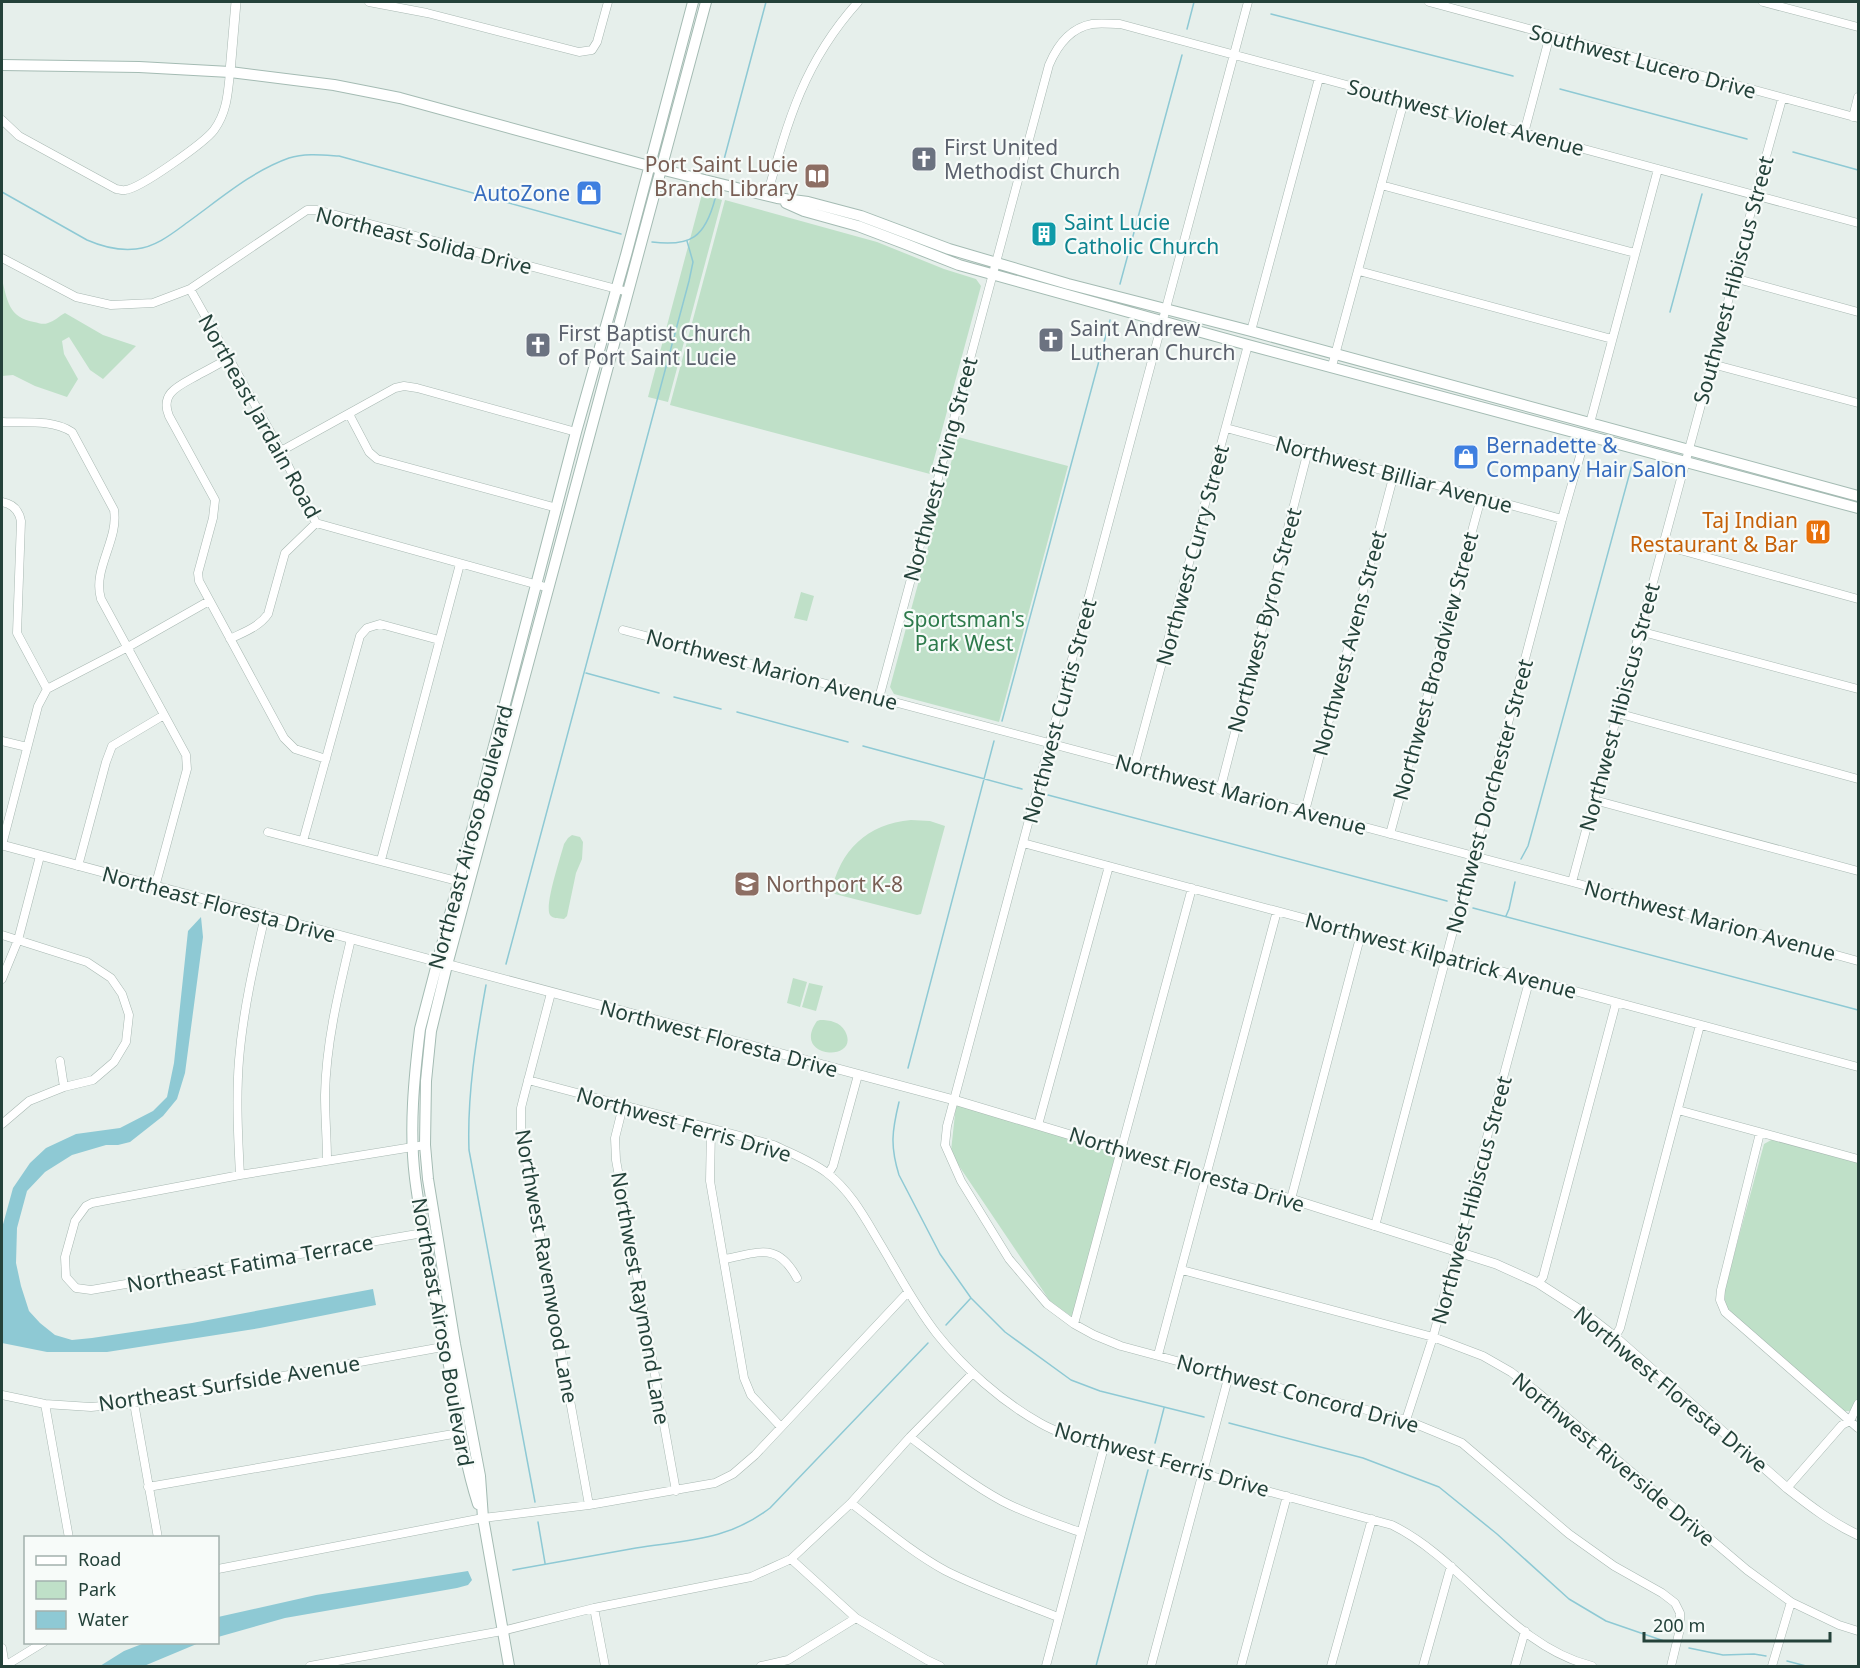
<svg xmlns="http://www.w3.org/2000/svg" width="1860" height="1668" font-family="'Noto Sans',sans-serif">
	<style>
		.green { fill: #bfe0c8 }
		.water { fill: #8ec9d4 }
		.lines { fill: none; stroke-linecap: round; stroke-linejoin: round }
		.stream { stroke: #8ec9d4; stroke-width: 1.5 }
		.minor-casing { stroke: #a8b8b2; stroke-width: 9 }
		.tertiary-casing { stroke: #a8b8b2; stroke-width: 10 }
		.secondary-casing { stroke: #a4bbb3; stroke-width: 12 }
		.minor { stroke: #fff; stroke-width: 8 }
		.tertiary { stroke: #fff; stroke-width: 9 }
		.secondary { stroke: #fff; stroke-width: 10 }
		.labels { text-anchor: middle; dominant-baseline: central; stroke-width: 4.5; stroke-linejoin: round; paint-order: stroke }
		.street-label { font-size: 21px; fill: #24423a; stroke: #f7fbf9 }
		.worship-label { font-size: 21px; fill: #5b616d; stroke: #f7fbf9; text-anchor: start }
		.education-label { font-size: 21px; fill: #785e54; stroke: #f7fbf9; text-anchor: end }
		.shop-label { font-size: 21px; fill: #366cbe; stroke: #f7fbf9; text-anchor: end }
		.culture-label { font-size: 21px; fill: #0d838f; stroke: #f7fbf9; text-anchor: start }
		.food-label { font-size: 21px; fill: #c56008; stroke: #f7fbf9; text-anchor: end }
		.park-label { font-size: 21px; fill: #2d7a4b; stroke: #f7fbf9 }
	</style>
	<rect width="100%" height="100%" fill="#e6efeb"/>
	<path class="green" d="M702,194l20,6 -54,202 -20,-5z
		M725,200l152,42 67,27 32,10 5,7 -51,188 -260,-69z
		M2,279c5,21 7,39 32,43 5,1 9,3 14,1 7,-2 11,-7 17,-10l38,22 33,11 -33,33 -13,-9 -21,-33 -7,4 2,13 14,25 -11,18 -32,-11 -22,-11 -11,1z
		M958,437l110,29 -69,256 -105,-28 -4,-7z
		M801,592l13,4 -7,25 -13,-3z
		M911,820l19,1 15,5 -24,88 -4,1 -86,-22c9,-43 36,-69 80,-73z
		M572,835l8,2 3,5 -1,17 -6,14 -9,43 -3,3c-5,-1 -11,0 -14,-4 -6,-9 11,-59 14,-71l4,-6z
		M793,978l14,4 -7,25 -13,-4z
		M809,983l14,3 -7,25 -14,-4z
		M820,1020c10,0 20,2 25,11 17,32 -55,28 -28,-10z
		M956,1105l161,48 -45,164 -22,-16 -95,-141 -4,-9z
		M1773,1139l85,22v235l-2,10 -5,5h-8l-117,-103 -2,-16 40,-148z"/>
	<path class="water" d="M201,917l2,20 -18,136 -8,26 -14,17 -33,26 -12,3h-12l-34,10 -27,17 -18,19 -10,37 -1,35 5,23 8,25 11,12 15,12 17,5 20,-2 100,-15 181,-34 3,16 -116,23 -153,24h-60l-45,-9v-115l11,-40 17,-25 16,-15 30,-14 44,-6 33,-17 14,-14 7,-34 14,-132z
		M468,1571l4,9 -4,5 -11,3 -172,30 -67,19v-20l98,-22z
		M147,1642l52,1 -55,23h-44l24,-15z"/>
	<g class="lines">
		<path class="stream" d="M1271,14l242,62
			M1187,29l7,-27
			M1560,89l187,50
			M1793,152l65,18
			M722,167l44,-165
			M2,192l85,48c16,7 32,11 49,9 20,-2 37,-16 52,-27 32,-23 64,-51 101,-64 16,-5 34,-3 50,-2l282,78
			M652,242c39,5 53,-5 63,-43
			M1120,284l62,-229
			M1670,312l32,-118
			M586,673l73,20
			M674,697l47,12
			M737,712l111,30
			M1002,721l108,-401
			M863,746l159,43
			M1048,795l399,106
			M1521,859l7,-13 5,-18 100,-367
			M1473,908l385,102
			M1506,916l3,-7 6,-27
			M506,964l183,-683 4,-19 -6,-21
			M486,985c-10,55 -19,110 -17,165l66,352
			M908,1068l86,-327
			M899,1102c-7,29 -9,44 0,73l41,79 31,44 34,34 66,48 29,11 104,26
			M946,1325l24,-26
			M1229,1423l134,35 76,29 58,47 72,65 37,22 58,20
			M1155,1443l9,-35
			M538,1522l7,41
			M513,1570c41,-7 82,-15 123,-22 51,-8 91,-7 134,-40l158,-165
			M1689,1648l34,7 31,-1 12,2
			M1787,1661l19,5
			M1096,1666l52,-196"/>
		<g class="minor-casing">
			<path id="minor" d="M369,2l58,11 152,39 13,-2 5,-8 11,-40
				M1248,2l-301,1124 -2,19 16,36 48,78 38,45 27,20 20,11 27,11 108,29 177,45 56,23 107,91 45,32 48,27 13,10 5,10v16l-9,37
				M1429,2l429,116
				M1763,2l95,25
				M1853,117l5,-20
				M2,120l17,16 97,53c3,0 6,2 9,1 15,-1 80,-48 89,-60 13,-18 14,-37 16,-58
				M1524,133l26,-98
				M1381,185l254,68
				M767,196c21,-76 37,-134 91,-194
				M2,258l74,39 35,8 42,-2 37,-14 117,-79h10l311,82
				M1359,271l253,68
				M1734,278l124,34
				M190,289l91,162 35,72 233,65
				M1251,331l68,-253
				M228,359c-10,5 -20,11 -30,16 -17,10 -39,17 -29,41l46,84 -2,18 -15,55 1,8 85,157 11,11 31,10
				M1712,364l146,39
				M1332,366l72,-265
				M349,414l20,38 8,7 180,49
				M2,422c22,1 50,-3 70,10l42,78c5,30 -22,59 -13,89l85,156 1,14 -32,118
				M1590,423l68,-254
				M1226,428l336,91
				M281,451l114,-63 9,-2 13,2 159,44
				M2,502c11,2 17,8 19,19l-4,112 30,56
				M1662,545l196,54
				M623,630l949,252 286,79
				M1639,631l219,58
				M230,639c14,-7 29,-12 38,-25l17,-61 31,-30
				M879,698l170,-633c8,-19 21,-37 43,-41 9,-1 19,0 28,0l738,199
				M1617,713l241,66
				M2,741l25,6
				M1134,766l114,-421
				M1220,790l88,-339
				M1594,800l264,71
				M1305,811l89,-337
				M268,832l189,49
				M1390,834l91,-336
				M303,841l57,-205 7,-8 13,-4 59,16
				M1023,843l835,224
				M2,845l36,-139 9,-17 81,-42 81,-46
				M381,860l79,-296
				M78,866l28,-104 6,-16 52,-31
				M1572,882l140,-518 43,-168 27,-97
				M2,935l85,27 24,16 11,16 7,21 -3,27 -12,20 -21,18 -29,7 -35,14 -27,23
				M2,979l16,-39 22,-84
				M551,993l-27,103 -3,12v22l68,375
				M60,1061l4,26
				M528,1080l246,65c18,9 37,16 53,28 24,18 39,47 54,72 18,30 34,61 56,89 27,34 64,67 103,89 19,11 42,17 64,24l288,78c73,36 119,121 200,141
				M623,1106l-8,32 1,22 60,331
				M1678,1110l180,49
				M1038,1125l71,-259
				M711,1129l-1,52 34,197 7,17 30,32
				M1760,1133l-39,157 -1,10 5,12 133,116
				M327,1160c0,-21 -2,-43 -2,-65 1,-53 14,-105 26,-156
				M828,1174l5,-8 25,-91
				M240,1175c-2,-38 -4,-77 -1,-115 4,-49 15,-97 26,-144
				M1291,1199l70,-265
				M1375,1226l187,-707 24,-84
				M423,1233l-332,57 -15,-2 -10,-11 -1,-20 10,-36 11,-15 6,-3 148,-28 185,-30
				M724,1259c35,-6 53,-18 73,19
				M1182,1270l251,67 50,19 28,16 25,19 211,179 44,32 48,23 19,6
				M1538,1283l5,-6 73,-274
				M1074,1324l118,-436
				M1615,1337l5,-9 80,-303
				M1158,1355l119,-444
				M2,1395l43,9 46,3 43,-4 314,-57
				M134,1403l24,135
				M45,1404l24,134
				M1406,1420l27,-83 97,-359
				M910,1437c29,22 59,46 92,64 25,13 52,22 78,31
				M148,1487l311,-54
				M1787,1488l55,-63 8,-4 8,-17
				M851,1503c30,23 62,50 95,68 36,18 74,31 112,46
				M791,1559l65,59 71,42 13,6
				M218,1569l265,-51 106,-13 126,-22 18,-9 22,-19 153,-163
				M594,1608l11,58
				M2,1648l3,18
				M5,1666l39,-24
				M310,1666l192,-35 92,-23 157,-31 40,-18 60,-56 59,-66 63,-64
				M761,1666l27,-6 68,-42
				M1046,1666l58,-219
				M1151,1666l78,-291
				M1241,1666l46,-170
				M1331,1666l41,-147
				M1423,1666l28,-100
				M1515,1666l10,-35
				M1772,1666l19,-64"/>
		</g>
		<g class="tertiary-casing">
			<path id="tertiary" d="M230,72l6,-70
				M2,845l952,255 253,76 84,23 205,65 42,19 45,29 32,25 172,151c23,18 45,35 71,47"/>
		</g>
		<g class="secondary-casing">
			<path id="secondary" d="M2,65l137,2 91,5 104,13 66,13 260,71 117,29 31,4 53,14 88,33 119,35 183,47 607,165
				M786,203l18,8 54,15 45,17 56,22 289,80 610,163
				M478,1504c-17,-53 -22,-106 -33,-160 -10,-55 -23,-110 -30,-166 -6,-49 -1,-100 5,-149l156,-597 50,-177 67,-253
				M509,1666l-26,-148 -3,-42 -25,-132 -27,-165 -3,-34 1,-64 5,-50 16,-66 259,-963"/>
		</g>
		<use href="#minor" class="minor"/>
		<use href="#tertiary" class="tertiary"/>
		<use href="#secondary" class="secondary"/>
	</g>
	<defs>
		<g id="church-square" transform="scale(1.35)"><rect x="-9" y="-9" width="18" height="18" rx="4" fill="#6b7280" stroke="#f7fbf9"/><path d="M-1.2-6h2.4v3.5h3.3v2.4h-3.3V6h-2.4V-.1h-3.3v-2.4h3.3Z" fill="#fff"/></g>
		<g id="library-square" transform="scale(1.35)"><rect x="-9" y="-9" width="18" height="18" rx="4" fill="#8d6e63" stroke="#f7fbf9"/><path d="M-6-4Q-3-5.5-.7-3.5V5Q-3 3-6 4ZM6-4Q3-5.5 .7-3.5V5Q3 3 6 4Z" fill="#fff"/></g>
		<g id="shop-square" transform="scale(1.35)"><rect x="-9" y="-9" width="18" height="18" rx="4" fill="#3f7fe0" stroke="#f7fbf9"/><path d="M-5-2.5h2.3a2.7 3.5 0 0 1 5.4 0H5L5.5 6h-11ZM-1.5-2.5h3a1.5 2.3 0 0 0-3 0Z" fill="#fff"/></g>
		<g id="building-square" transform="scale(1.35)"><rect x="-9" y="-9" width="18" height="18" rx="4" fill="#0f9aa8" stroke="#f7fbf9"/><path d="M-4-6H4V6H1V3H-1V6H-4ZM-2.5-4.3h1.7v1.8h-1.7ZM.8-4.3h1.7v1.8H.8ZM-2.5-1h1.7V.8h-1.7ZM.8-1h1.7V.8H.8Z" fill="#fff"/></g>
		<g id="restaurant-square" transform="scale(1.35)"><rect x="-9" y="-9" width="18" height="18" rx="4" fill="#e8710a" stroke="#f7fbf9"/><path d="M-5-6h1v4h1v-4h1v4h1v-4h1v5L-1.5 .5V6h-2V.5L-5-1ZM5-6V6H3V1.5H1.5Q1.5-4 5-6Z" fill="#fff"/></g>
		<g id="school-square" transform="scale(1.35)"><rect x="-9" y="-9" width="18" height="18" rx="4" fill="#8d6e63" stroke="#f7fbf9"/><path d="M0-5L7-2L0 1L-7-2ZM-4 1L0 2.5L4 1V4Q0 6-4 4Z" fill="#fff"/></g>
	</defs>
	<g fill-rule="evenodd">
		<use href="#church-square" x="924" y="159"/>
		<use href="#library-square" x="817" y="176"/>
		<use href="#shop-square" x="589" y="193"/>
		<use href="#building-square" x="1044" y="234"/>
		<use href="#church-square" x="1051" y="340"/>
		<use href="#church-square" x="538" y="345"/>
		<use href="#shop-square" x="1466" y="457"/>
		<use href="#restaurant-square" x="1818" y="532"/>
		<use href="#school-square" x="747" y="884"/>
	</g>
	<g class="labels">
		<g class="street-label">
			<text transform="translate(1643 61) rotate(15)">Southwest Lucero Drive</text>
			<text transform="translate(1466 117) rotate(15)">Southwest Violet Avenue</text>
			<text transform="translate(424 240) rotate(14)">Northeast Solida Drive</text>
			<text transform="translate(1733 280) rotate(-75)">Southwest Hibiscus Street</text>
			<text transform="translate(260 416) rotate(61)">Northeast Jardain Road</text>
			<text transform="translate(940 469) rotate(-75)">Northwest Irving Street</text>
			<text transform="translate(1394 474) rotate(15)">Northwest Billiar Avenue</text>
			<text transform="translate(1192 555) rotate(-75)">Northwest Curry Street</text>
			<text transform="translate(1264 620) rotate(-75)">Northwest Byron Street</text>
			<text transform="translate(1349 643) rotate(-75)">Northwest Avens Street</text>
			<text transform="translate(1435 666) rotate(-75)">Northwest Broadview Street</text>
			<text transform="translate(772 669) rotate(15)">Northwest Marion Avenue</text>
			<text transform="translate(1619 707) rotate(-75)">Northwest Hibiscus Street</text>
			<text transform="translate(1059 711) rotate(-75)">Northwest Curtis Street</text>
			<text transform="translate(1241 794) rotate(15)">Northwest Marion Avenue</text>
			<text transform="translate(1489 796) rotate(-75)">Northwest Dorchester Street</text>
			<text transform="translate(470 837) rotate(-75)">Northeast Airoso Boulevard</text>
			<text transform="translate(219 904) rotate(15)">Northeast Floresta Drive</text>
			<text transform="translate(1710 920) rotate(15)">Northwest Marion Avenue</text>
			<text transform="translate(1441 955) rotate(15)">Northwest Kilpatrick Avenue</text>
			<text transform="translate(719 1038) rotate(15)">Northwest Floresta Drive</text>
			<text transform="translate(684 1124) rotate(16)">Northwest Ferris Drive</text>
			<text transform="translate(1187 1169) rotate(17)">Northwest Floresta Drive</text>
			<text transform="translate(1471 1200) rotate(-75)">Northwest Hibiscus Street</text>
			<text transform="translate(250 1263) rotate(-10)">Northeast Fatima Terrace</text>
			<text transform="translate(547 1266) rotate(80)">Northwest Ravenwood Lane</text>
			<text transform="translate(641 1298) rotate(80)">Northwest Raymond Lane</text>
			<text transform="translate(443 1332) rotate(80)">Northeast Airoso Boulevard</text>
			<text transform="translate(229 1383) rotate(-9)">Northeast Surfside Avenue</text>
			<text transform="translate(1671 1389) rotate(40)">Northwest Floresta Drive</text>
			<text transform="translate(1298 1393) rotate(15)">Northwest Concord Drive</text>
			<text transform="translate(1162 1459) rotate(16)">Northwest Ferris Drive</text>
			<text transform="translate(1614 1459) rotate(40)">Northwest Riverside Drive</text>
		</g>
		<g class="worship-label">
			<text x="944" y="147">First United<tspan x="944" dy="24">Methodist Church</tspan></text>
			<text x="1070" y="328">Saint Andrew<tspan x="1070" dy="24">Lutheran Church</tspan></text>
			<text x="558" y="333">First Baptist Church<tspan x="558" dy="24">of Port Saint Lucie</tspan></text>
		</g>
		<g class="education-label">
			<text x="798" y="164">Port Saint Lucie<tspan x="798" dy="24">Branch Library</tspan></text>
			<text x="766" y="884" text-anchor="start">Northport K-8</text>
		</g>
		<g class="shop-label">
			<text x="570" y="193">AutoZone</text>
			<text x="1486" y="445" text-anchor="start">Bernadette &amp;<tspan x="1486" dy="24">Company Hair Salon</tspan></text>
		</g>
		<g class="culture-label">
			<text x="1064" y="222">Saint Lucie<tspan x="1064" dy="24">Catholic Church</tspan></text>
		</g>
		<g class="food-label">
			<text x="1798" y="520">Taj Indian<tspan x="1798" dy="24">Restaurant &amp; Bar</tspan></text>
		</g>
		<g class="park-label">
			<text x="964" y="619">Sportsman's<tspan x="964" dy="24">Park West</tspan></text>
		</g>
	</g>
	<rect width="1860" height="1668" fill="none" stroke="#24423a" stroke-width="6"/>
	<rect x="24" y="1536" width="195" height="108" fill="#f7fbf9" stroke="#a3b1ad" stroke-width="1.5"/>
	<rect x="36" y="1556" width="30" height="9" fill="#ffffff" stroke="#a3b1ad" stroke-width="1.5"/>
	<text x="78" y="1566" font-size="18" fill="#24423a">Road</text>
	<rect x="36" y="1581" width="30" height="18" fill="#bfe0c8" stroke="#a3b1ad" stroke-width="1.5"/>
	<text x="78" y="1596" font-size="18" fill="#24423a">Park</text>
	<rect x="36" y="1611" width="30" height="18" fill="#8ec9d4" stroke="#a3b1ad" stroke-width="1.5"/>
	<text x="78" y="1626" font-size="18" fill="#24423a">Water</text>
	<path d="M1644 1632v9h186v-9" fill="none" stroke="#24423a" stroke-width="3"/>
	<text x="1653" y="1632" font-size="18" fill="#24423a" stroke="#f7fbf9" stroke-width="4.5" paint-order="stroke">200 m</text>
</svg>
